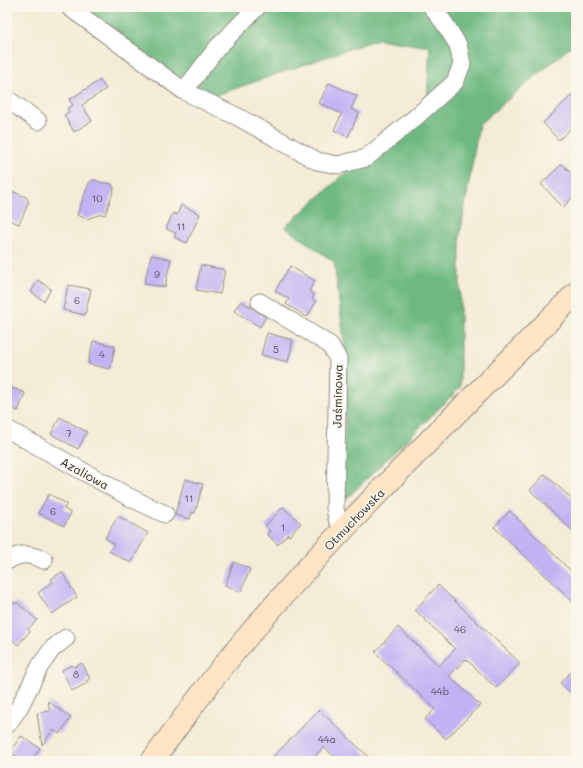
<svg xmlns="http://www.w3.org/2000/svg" width="583" height="768" font-family="Mali,sans-serif">
	<style>
		.forest { fill: #6eb981; stroke: #4c7256 }
		.building { fill: #c1b3f3 }
		.lines { fill: none; stroke-linecap: round; stroke-linejoin: round }
		.minor-casing { stroke: #908c80; stroke-width: 19 }
		.secondary-casing { stroke: #908c80; stroke-width: 24 }
		.minor { stroke: #fff; stroke-width: 17 }
		.secondary { stroke: #ffe4c6; stroke-width: 22 }
		.labels { text-anchor: middle; dominant-baseline: central; stroke-width: 3; stroke-linejoin: round; paint-order: stroke }
		.number-label { font-size: 10px; fill: #504d5d }
		.street-label { font-size: 12px; fill: #2b2b2b; stroke: #fbf7ec }
	</style>
	<rect width="100%" height="100%" fill="#fbf7ec"/>
	<filter id="ink" filterUnits="userSpaceOnUse"><feTurbulence type="fractalNoise" baseFrequency=".025" numOctaves="2"/><feDisplacementMap in="SourceGraphic" scale="8" xChannelSelector="R" yChannelSelector="G"/><feConvolveMatrix kernelMatrix="1 2 1 2 8 2 1 2 1" color-interpolation-filters="sRGB"/></filter>
	<filter id="wash" filterUnits="userSpaceOnUse"><feTurbulence type="fractalNoise" baseFrequency=".012" numOctaves="4" result="noise"/><feDisplacementMap in="SourceGraphic" scale="16" xChannelSelector="R" yChannelSelector="G"/><feGaussianBlur stdDeviation="0.9" result="paint"/><feColorMatrix in="noise" values="0 0 0 0 0 0 0 0 0 0 0 0 0 0 0 0 0 1.4 0 .05"/><feComposite in="paint" operator="in"/></filter>
	<g filter="url(#wash)">
		<rect width="100%" height="100%" fill="#f4ecd6"/>
		<path class="forest" d="M82,7h494v35l-97,82 -19,111v153l-117,114 3,-146 -12,-94 -49,-35 142,-127 3,-53 -52,-8 -173,60z"/>
		<g id="blocks">
			<path class="building" d="M100,80l6,9 -24,16 10,16 -18,11 -10,-17 5,-3 -2,-3 6,-4 -4,-5z
				M329,83l28,13 -6,13 8,4 -11,24 -14,-7 8,-16 -23,-11z
				M576,91v32l-17,17 -16,-17z
				M562,164l14,14v16l-13,13 -22,-23z
				M93,180l10,3h4l5,1 2,5 -9,26 -4,-1 -14,5 -10,-4 12,-32z
				M7,189l19,8 3,5 -10,22 -12,-5z
				M181,205l19,9 -13,29 -13,-6 2,-4 -10,-4 7,-16 4,2z
				M151,255l20,4 -6,28 -21,-3z
				M201,265l24,5 -5,24 -24,-4z
				M290,266l25,15 -6,10 5,4 -2,4 4,3 -9,15 -21,-13 3,-5 -14,-8z
				M38,280l13,9 -7,12 -13,-9z
				M68,285l23,4 -6,26 -22,-5z
				M241,301l25,16 -6,10 -26,-16z
				M267,333l26,7 -5,22 -27,-7z
				M93,341l22,5 -5,23 -22,-5z
				M7,386l18,7 -7,18 -11,-4z
				M60,417l27,15 -9,17 -27,-15z
				M545,474l31,29v31l-46,-44z
				M185,479l18,5 -8,29 -3,-1 -2,7 -15,-4z
				M49,494l18,10 -3,5 7,4 -7,13 -26,-13z
				M283,507l18,16 -12,13 -1,-2 -10,11 -11,-11 3,-3 -5,-5z
				M510,511l66,65v28l-82,-77z
				M118,516l30,17 -17,30 -22,-12 5,-7 -9,-6z
				M234,562l16,7 -9,23 -16,-7z
				M62,572l15,25 -25,17 -14,-21 15,-11 -2,-3z
				M438,585l82,78 -24,25 -30,-29 -17,17 31,29 -34,34 -21,-20 10,-10 -60,-57 23,-25 41,39 16,-17 -40,-39z
				M12,603h6l19,17 -9,9 2,2 -12,14 -11,-10v-27z
				M82,663l8,16 -4,2 1,2 -15,8 -10,-21 10,-5 2,2z
				M576,667v31l-16,-15z
				M48,701l23,17 -12,16 -6,-4 -11,15 -5,-32 13,-2z
				M319,710l54,51h-34l-15,-14 -14,14h-41z
				M21,736l19,12 -9,13h-7l-14,-9z"/>
		</g>
	</g>
	<g filter="url(#ink)">
		<use href="#blocks" fill-opacity="0" stroke="#908c80" stroke-width="1"/>
		<g class="lines">
			<g class="minor-casing">
				<path id="minor" d="M69,7l115,84 54,26 79,44 21,4 28,-7 51,-42 38,-34 7,-18 -4,-19 -13,-21 -13,-17
					M184,91l33,-43 40,-41
					M7,99l31,22
					M260,302l70,43 8,14 -3,149 2,11 7,10
					M7,429l124,69 34,16
					M7,561c15,-9 22,-7 37,-1
					M7,725l12,-17 21,-42 12,-17 14,-11"/>
			</g>
			<g class="secondary-casing">
				<path id="secondary" d="M152,761c30,-40 58,-81 91,-119 103,-123 220,-234 333,-349"/>
			</g>
			<use href="#minor" class="minor"/>
			<use href="#secondary" class="secondary"/>
		</g>
	</g>
	<g class="labels">
		<g class="number-label">
			<text x="97" y="198">10</text>
			<text x="181" y="226">11</text>
			<text x="157" y="274">9</text>
			<text x="77" y="300">6</text>
			<text x="276" y="349">5</text>
			<text x="102" y="354">4</text>
			<text x="69" y="433">7</text>
			<text x="189" y="498">11</text>
			<text x="53" y="511">6</text>
			<text x="283" y="527">1</text>
			<text x="460" y="629">46</text>
			<text x="76" y="674">8</text>
			<text x="440" y="691">44b</text>
			<text x="327" y="739">44a</text>
		</g>
		<g class="street-label">
			<text transform="translate(337 396) rotate(-89)">Jaśminowa</text>
			<text transform="translate(85 473) rotate(29)">Azaliowa</text>
			<text transform="translate(354 519) rotate(-46)">Otmuchowska</text>
		</g>
	</g>
	<rect width="583" height="768" fill="none" stroke="#fbf7ec" stroke-width="24"/>
</svg>
